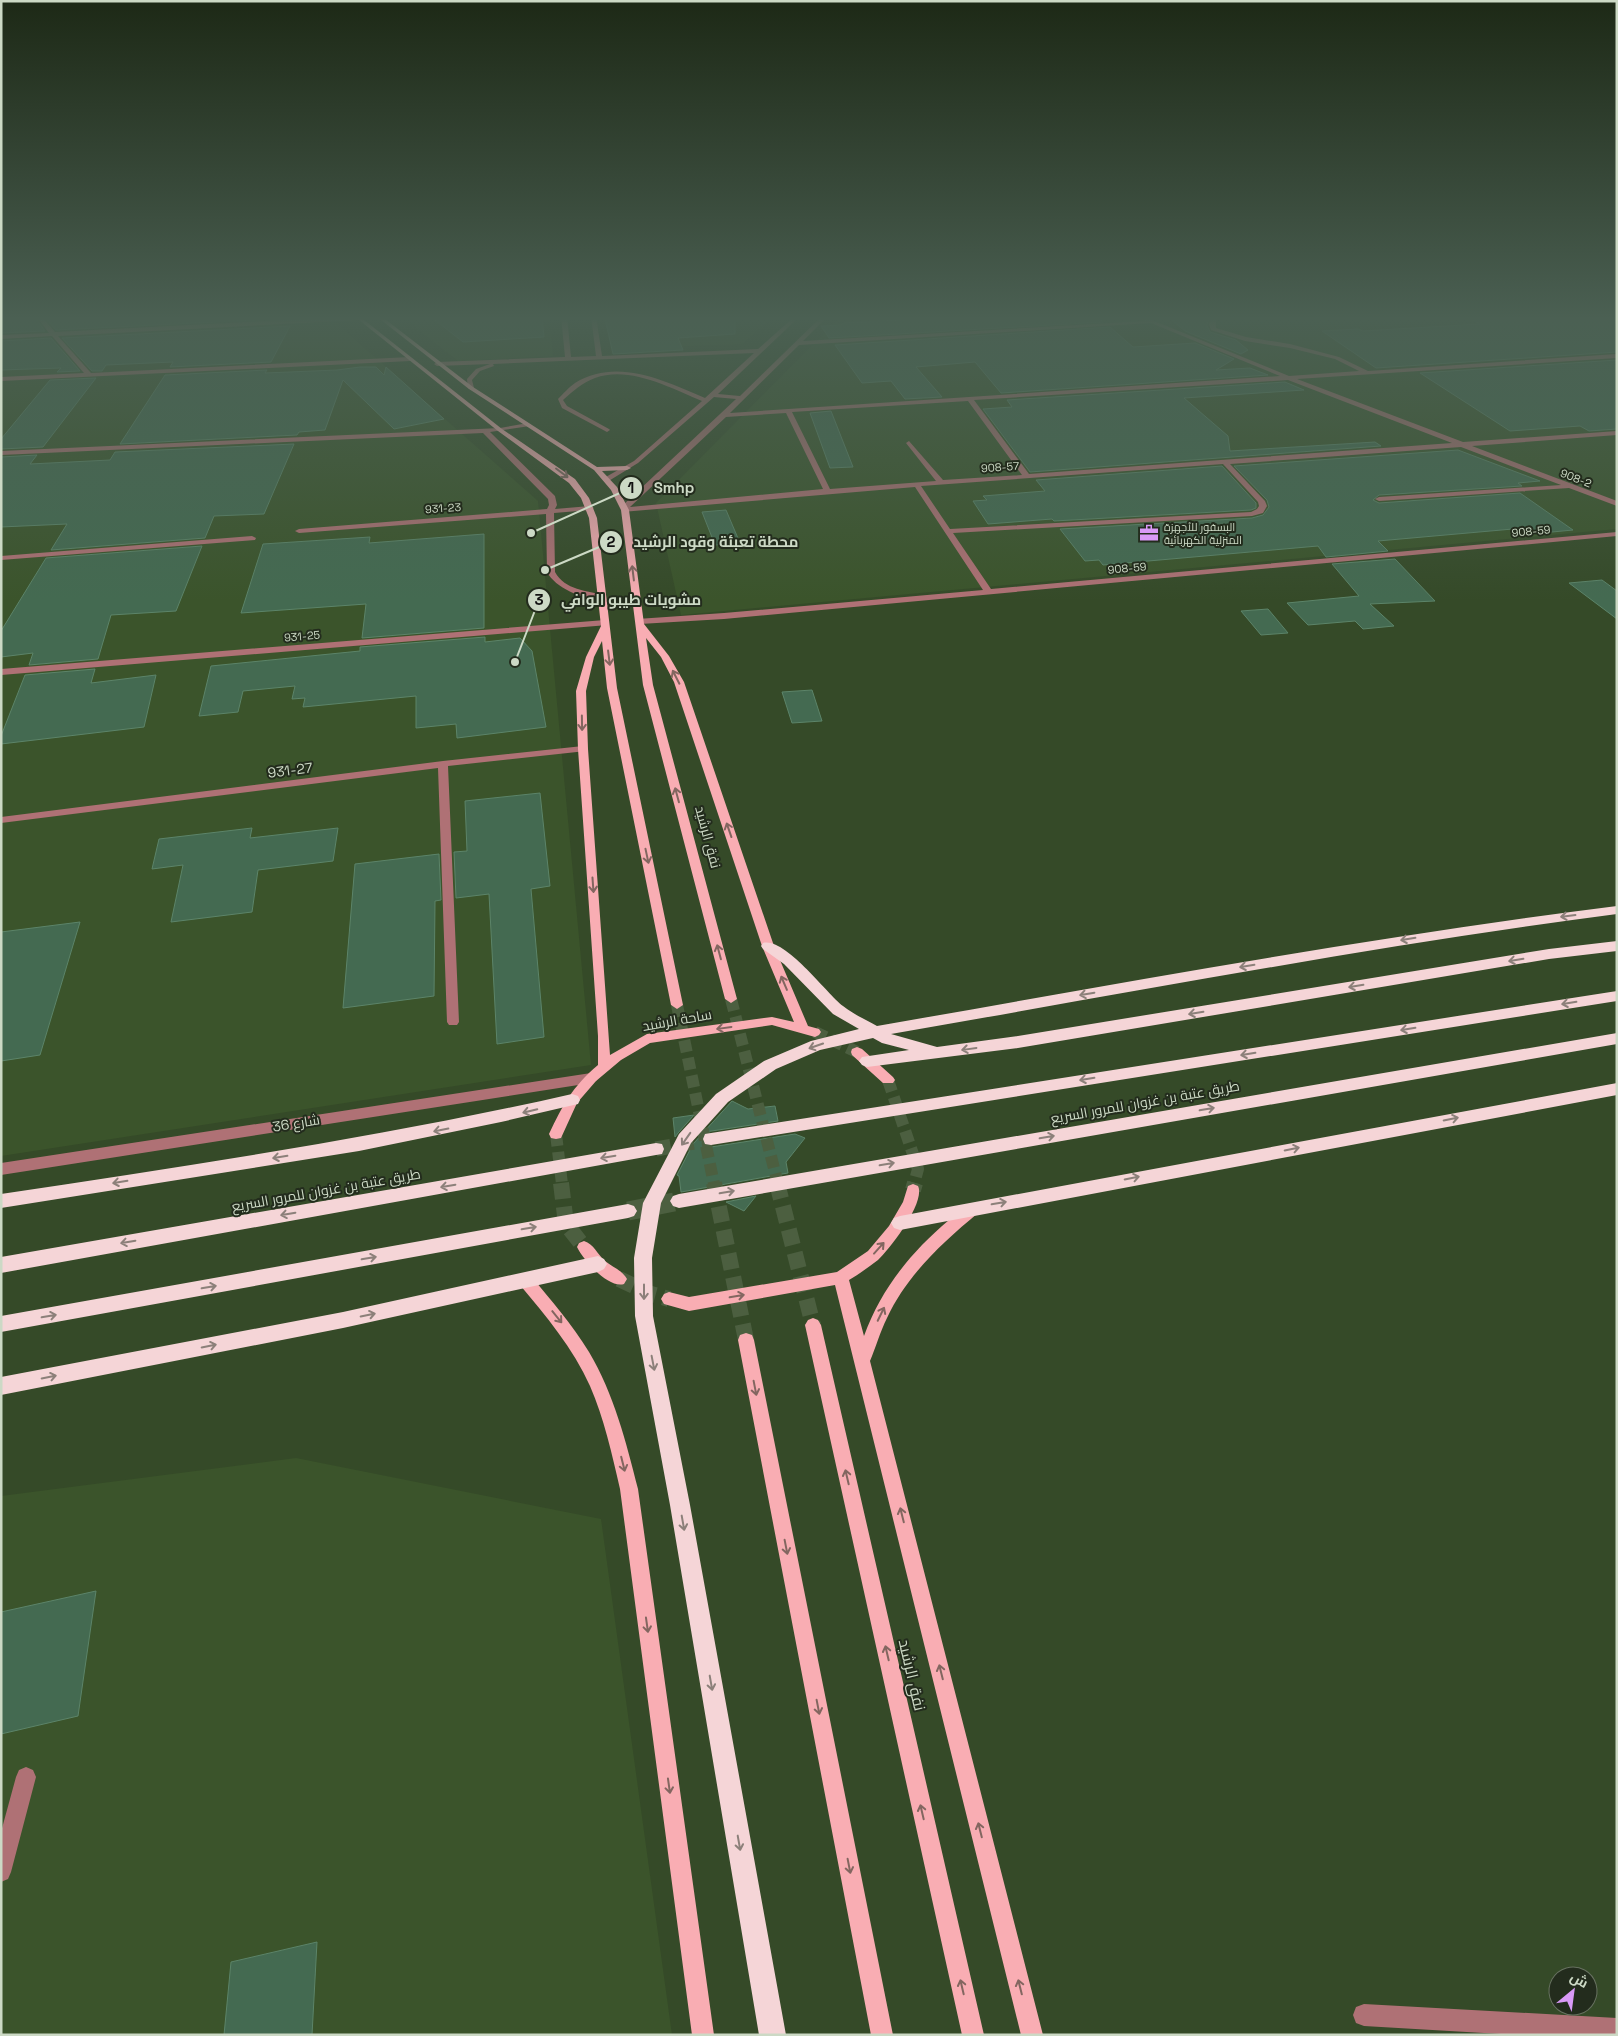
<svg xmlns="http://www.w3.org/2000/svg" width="1618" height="2036" font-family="'Space Grotesk',Cairo,sans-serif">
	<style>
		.built { fill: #3b542b }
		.building { fill: #446a51; stroke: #5c8469 }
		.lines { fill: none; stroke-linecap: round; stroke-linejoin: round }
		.major-tunnel-far1 { stroke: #4c5f40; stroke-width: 12; stroke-dasharray: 12 6; stroke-linecap: butt }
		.major-tunnel { stroke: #4c5f40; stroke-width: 16; stroke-dasharray: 16 8; stroke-linecap: butt }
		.highway-tunnel-far1 { stroke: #4c5f40; stroke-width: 15; stroke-dasharray: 15 8; stroke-linecap: butt }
		.highway-tunnel { stroke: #4c5f40; stroke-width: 19; stroke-dasharray: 19 9; stroke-linecap: butt }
		.minor { fill: #af7175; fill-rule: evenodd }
		.major { fill: #f9adb3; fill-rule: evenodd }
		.highway { fill: #f5d5d7; fill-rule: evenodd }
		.oneway { stroke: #836660 }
		.oneway2 { stroke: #8c807a }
		.labels { text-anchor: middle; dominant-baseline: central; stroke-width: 4; stroke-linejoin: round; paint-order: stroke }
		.far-street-label { font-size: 11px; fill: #ccd9c5; stroke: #232c1d }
		.far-poi-label { font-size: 11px; fill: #ccd9c5; stroke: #232c1d; text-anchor: start }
		.street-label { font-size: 14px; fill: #ccd9c5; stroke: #232c1d }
		.near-street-label { font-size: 16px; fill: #ccd9c5; stroke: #232c1d }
		.leader { fill: none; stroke: #ccd9c5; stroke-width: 2 }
		.callout-dot { fill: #ccd9c5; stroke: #232c1d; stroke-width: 2 }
		.mark-label { font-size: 15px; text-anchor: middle; font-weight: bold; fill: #111 }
		.callout-label { font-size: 15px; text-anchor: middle; font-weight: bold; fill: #ccd9c5; stroke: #232c1d; stroke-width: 4; stroke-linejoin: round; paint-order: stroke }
	</style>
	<rect width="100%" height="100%" fill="#354a28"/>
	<path class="built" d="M1,316h327l210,185 53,564 -590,91z
		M401,316h148l4,40 -95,5z
		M613,316h161l-32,28 -124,5z
		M841,316h776v213l-936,86 -25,-112z
		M296,1458l305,61 71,516h-671v-539z"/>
	<path class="building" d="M1,316h16l4,3h15l9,12 -44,2z
		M109,316h186l-1,2 -238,12 -11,-12z
		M430,316h112l2,21 -81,5z
		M669,316h66v18l-57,4 5,12 -70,4 -8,-35z
		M978,316h118l7,6 -274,16 -8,-12 20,-1 2,-2z
		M1167,316h38l4,3 -2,6 3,7 26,8 12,10 -7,4 -56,-23z
		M1465,316h152v36l-241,16 -54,-37 36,-2 5,2 117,-7z
		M290,326l-19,36 -101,5 3,-5 -67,3 -4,6h-10l-30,-33z
		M1110,327l23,20 62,-4 39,16 -18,11 34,-2 18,7 -267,18 -26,-31 -59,5 26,30 -37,2 -14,-18 -29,2 -27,-38z
		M51,338l29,33 -23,1 4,-4 -60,2v-29z
		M1617,360v69l-28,2 -9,-5 -70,5 -90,-58z
		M360,367h16l8,8 2,-8 58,52 -50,10 -51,-49 -18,50 -26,2 -2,3 -177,9 45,-69 102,-5 -2,3 72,-3z
		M96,378l-53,69 -42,2v-10l49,-59z
		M1285,382l19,8 -120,8 44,38 2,15 145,-9 6,4 -351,26 -47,-63 29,-2 -5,-7z
		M831,411l22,56 -23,1 -20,-55z
		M294,444l-30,70 -50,2 -9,22 -154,12 16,-26 -66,3v-70l36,-2 -7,9 80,-4 5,-8z
		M1458,450l82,31 -22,2 4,3 -143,9 -6,5 6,3 141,-10 53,37 -42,4 -7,-6 -146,13 10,10 -62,6 -8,-11 -215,19 -4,-5 -14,1 -25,-32 192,-11 11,-3 6,-8 -2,-7 -33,-34z
		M1222,466l34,37v5l-5,2 -197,11 -2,-2 -64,5 -15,-23 14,-1 -4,-4 62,-5 -9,-11z
		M726,510l14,33 -25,2 -13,-33z
		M484,534v94l-122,10 4,-34 -125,9 22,-69 107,-7 -1,6z
		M202,546l-26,65 -65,4 -13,44 -69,6 4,-12 -32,4v-26l45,-73z
		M1395,559l40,42 -65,3 24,22 -31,3 -8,-8 -47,4 -21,-22 72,-7 -27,-32z
		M1602,580l15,11v28l-48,-36z
		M1268,609l20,24 -27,2 -20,-24z
		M485,637v5l35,-4 12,13 14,76 -89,11 -1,-14 -40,4v-32l-113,11 2,-9 -13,1 3,-13 -52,5 -5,21 -39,4 12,-50 149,-15v-4z
		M95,669l-4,14 65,-8 -12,52 -143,17v-8l24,-61z
		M812,690l10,31 -30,2 -10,-31z
		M540,793l10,93 -19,3 13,148 -47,7 -8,-150 -33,4 -2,-46 13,-1 -2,-50z
		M252,828l-2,10 88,-10 -5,33 -75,9 -6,42 -81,10 12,-57 -31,4 7,-30z
		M439,854l2,46 -6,1 -1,95 -91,12 12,-144z
		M80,922l-40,133 -39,6v-129z
		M732,1101l16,8 27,-3 3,15 -73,11 -4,6 2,7 8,2 84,-13 10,4 -19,24 2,11 -107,19 -2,-16 -2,-1 16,-31z
		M694,1115l-16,18 -3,4 -2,-19z
		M756,1196l-12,15 -18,-9z
		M96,1591l-18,125 -77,18v-122z
		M317,1942l-5,93h-88l7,-73z"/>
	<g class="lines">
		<path class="major-tunnel-far1" d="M731,999l47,185
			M677,1005l37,179
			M815,1032l42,20
			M888,1080l30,89 -4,15
			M556,1134l6,50"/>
		<path class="major-tunnel" d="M561,1183l5,41 18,23
			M714,1183l32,157
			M777,1183l36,142
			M913,1190l2,-7
			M619,1279l32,15 18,5"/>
		<path class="highway-tunnel-far1" d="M656,1149l55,-10"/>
		<path class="highway-tunnel" d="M628,1211l51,-10"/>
		<path class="minor" d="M36,316h5l14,16 304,-16 3,2 -3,2 -301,16 33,37 319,-16 3,2 -3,2 -409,20v-4l83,-4 -32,-37 -51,3v-4l48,-2z
			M561,316h6l4,41 25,-1 -5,-40h5l6,40 156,-7 37,-33h5l-82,78 22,2 82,-80h6l-25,25 341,-20 -9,-5h7l147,60 70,-5 -24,-12 -45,-11 -45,-7 -34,-11 -2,-6 3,-7 37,-1 -2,2 -31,2v8l30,9 44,7 49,13 29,14 249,-17v4l-320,21 166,63 154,-11v4l-145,11 145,55v5l-48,-18 -190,13 -4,-2 4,-2 182,-12 -100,-38 -231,17 35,37 2,5 -4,7 -11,3 -299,17 38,56 626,-57v4l-893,83 -84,5 -4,-3 1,-2 87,-6 259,-23 -68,-103 -293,25v-6l114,-107 -22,-2 -76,66 -31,19h-3v-4l30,-17 68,-60c-31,-13 -73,-36 -107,-23 -13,5 -22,13 -32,22l4,6 42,23 1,1 -3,2 -45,-24 -4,-9c5,-5 11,-12 17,-16 42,-26 90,-2 130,15l49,-45 -261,11 1,2 -14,5 -8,9 2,8 -3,2 -3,-2 -1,-9 9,-10 14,-5 -53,2 -3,-2 3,-2 128,-5zM1151,323l129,53 -550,37 69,-68zM1288,380l164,63 -423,31 -55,-74zM968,401l54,74 -79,5 -34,-39 -3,2 30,38 -106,8 -38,-77zM786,413l37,76 -193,18 96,-90zM1223,464l35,38 1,4 -2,3 -6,3 -301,17 -29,-43z
			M528,423l3,2 -1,1 -40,6 65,64 2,9 -2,4 35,-3 4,2 -4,2 -36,3 1,59c10,18 32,19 50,23v4c-19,2 -49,-10 -58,-27l-1,-58 -247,19 -4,-2 4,-2 248,-20 2,-4 -1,-6 -65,-66 -482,22v-4l499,-23z
			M252,536l4,2 -1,2 -254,20v-4z
			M605,620l4,3 -1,2 -607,50v-6z
			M583,746l3,1v4l-138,15 11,256 -2,3h-8l-2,-3 -9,-254 -437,55v-6l442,-56z
			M591,1073l5,2 2,3 -2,3 -5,2 -590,92v-12z
			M26,1767l7,3 3,7 -25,95 -3,7 -7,3v-50l15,-55 3,-7z
			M1364,2004l253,14v17h-99l-154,-9 -8,-3 -3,-8 3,-8z"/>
		<path class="major" d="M354,316h5l143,113 73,50 14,19 8,20 20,170 66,317 -6,4 -6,-4 -64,-317 -5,-47 -8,16 -8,34 2,58 22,306 37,-21 125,-17 22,5 -32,-76 -88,-264 -13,-25 -15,-19 7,47 84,314 -6,4 -6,-4 -82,-314 -22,-175 -10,-20 -17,-20 -125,-81 -93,-73h5l92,71 124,80 30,-1 4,2 -4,2 -25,1 15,16 12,23 15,114 25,32 15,26 90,264 34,80 11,3 2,3 -2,3 -4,2 -43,-12 -122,18 -29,17 -25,21 -19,22 -16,35 -5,1 -5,-1 -2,-4c14,-29 23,-47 49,-69v-29l-20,-287 -2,-58 10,-34 15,-31 -12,-108 -8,-20 -12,-15 -71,-52z
			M857,1047l5,2 31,28 2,3 -2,3h-10l-31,-28 -1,-3 1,-3z
			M913,1184l5,2c8,16 -28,63 -40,74 -9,7 -19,14 -29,20l15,56c17,-47 47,-84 85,-116 8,-7 18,-19 29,-15l2,4 -2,4c-36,30 -71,62 -91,105 -7,14 -11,29 -17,43l173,674h-22l-186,-750 -146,26 -25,-7 -3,-5 3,-5 5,-2 20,5 148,-25 31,-21 21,-25 14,-24 5,-16z
			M584,1241c10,3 13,13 21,20 7,6 17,9 22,18l-3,5c-15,5 -41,-24 -47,-37l2,-4z
			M525,1274l5,1c21,25 42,49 59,77 25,42 37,90 49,137l76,546h-22l-72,-546c-8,-35 -16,-71 -30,-103 -17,-38 -44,-70 -70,-101l-3,-5 3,-5z
			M813,1318l5,2 3,5 163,710h-22l-157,-710 3,-5z
			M746,1333l6,2 2,5 139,695h-22l-133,-695 2,-5z"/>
		<path class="highway" d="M1617,906v8c-244,32 -484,78 -726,120l46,13 81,-11 531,-87 68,-8v10l-68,8 -531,89 -151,19 -5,-2 -3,-4 3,-4 47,-7 -27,-7 -9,-5 -53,12 -44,19 -48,33 -37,41 -30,60 -9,55 1,58 37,189 96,530h-27l-89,-530 -35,-189 -1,-58 9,-55 36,-69 37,-40 48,-33 47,-20 48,-12 -26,-15 -49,-50 -21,-15 -2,-3 2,-3c22,-6 63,50 80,63 10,8 23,14 34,20 246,-43 492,-89 740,-120z
			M1617,991v10l-906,144 -6,-1 -2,-5 2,-5 6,-1z
			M1617,1033v11l-938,164 -6,-2 -3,-5 3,-5 6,-2z
			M1617,1083v12l-717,135 -6,-2 -3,-5 3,-5 6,-2z
			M572,1094l6,2 2,4 -2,4 -77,18 -142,29 -358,57v-14c191,-29 382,-57 571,-100z
			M656,1143l6,1 2,5 -2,5 -6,1 -655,118v-16z
			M628,1204l6,2 3,5 -3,5 -6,2 -627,114v-16z
			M598,1256l6,3 3,5 -3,5 -6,3 -255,56 -342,67v-18l342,-65z"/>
	</g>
	<defs><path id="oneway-shaft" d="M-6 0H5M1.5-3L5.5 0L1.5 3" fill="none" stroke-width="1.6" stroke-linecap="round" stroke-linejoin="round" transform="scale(1.25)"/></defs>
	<g class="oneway">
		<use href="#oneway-shaft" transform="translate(562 473) rotate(37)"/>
		<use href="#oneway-shaft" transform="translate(633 573) rotate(-97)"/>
		<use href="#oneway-shaft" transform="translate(609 658) rotate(83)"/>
		<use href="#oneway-shaft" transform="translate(676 677) rotate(-117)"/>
		<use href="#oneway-shaft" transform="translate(582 723) rotate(89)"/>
		<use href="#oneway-shaft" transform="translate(677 795) rotate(-105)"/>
		<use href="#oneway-shaft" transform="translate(729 830) rotate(-109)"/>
		<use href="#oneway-shaft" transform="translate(647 856) rotate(78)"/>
		<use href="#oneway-shaft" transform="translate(593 885) rotate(86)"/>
		<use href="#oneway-shaft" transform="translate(719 952) rotate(-105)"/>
		<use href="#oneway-shaft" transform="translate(784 983) rotate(-113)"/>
		<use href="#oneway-shaft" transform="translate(724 1028) rotate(172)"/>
		<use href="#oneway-shaft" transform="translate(879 1248) rotate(-48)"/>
		<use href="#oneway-shaft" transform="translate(737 1296) rotate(-10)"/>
		<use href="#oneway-shaft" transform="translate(881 1314) rotate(-64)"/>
		<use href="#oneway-shaft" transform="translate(557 1317) rotate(51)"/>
		<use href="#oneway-shaft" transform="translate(755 1388) rotate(79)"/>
		<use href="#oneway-shaft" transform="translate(623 1464) rotate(76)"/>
		<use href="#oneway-shaft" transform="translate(847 1477) rotate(-103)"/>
		<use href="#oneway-shaft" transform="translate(902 1515) rotate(-104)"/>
		<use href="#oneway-shaft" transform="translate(786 1547) rotate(79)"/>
		<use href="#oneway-shaft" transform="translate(647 1625) rotate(82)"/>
		<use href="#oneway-shaft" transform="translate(887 1653) rotate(-103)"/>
		<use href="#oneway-shaft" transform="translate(941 1672) rotate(-104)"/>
		<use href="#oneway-shaft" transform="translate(818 1707) rotate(79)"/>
		<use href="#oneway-shaft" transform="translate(669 1786) rotate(82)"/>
		<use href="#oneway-shaft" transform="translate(922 1812) rotate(-103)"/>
		<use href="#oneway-shaft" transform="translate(980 1830) rotate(-104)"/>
		<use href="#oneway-shaft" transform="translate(849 1866) rotate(79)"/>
		<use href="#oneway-shaft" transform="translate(962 1987) rotate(-103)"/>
		<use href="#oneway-shaft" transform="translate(1020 1987) rotate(-104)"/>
	</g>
	<g class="oneway2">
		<use href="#oneway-shaft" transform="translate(1568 916) rotate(173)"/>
		<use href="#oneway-shaft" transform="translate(1408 939) rotate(171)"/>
		<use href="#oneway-shaft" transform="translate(1516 960) rotate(171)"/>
		<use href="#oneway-shaft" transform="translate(1247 966) rotate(171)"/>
		<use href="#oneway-shaft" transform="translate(1356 986) rotate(171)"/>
		<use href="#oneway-shaft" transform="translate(1087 994) rotate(170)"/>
		<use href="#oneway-shaft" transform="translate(1569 1003) rotate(171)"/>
		<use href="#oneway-shaft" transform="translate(1196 1013) rotate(171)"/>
		<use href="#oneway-shaft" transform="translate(1408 1029) rotate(171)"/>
		<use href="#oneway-shaft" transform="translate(816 1046) rotate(161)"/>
		<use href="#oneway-shaft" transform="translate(969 1049) rotate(172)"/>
		<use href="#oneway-shaft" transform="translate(1248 1054) rotate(171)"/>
		<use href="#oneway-shaft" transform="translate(1087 1079) rotate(171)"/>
		<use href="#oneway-shaft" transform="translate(1207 1109) rotate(-10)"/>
		<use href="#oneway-shaft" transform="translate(530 1111) rotate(166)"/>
		<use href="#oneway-shaft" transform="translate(1451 1119) rotate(-11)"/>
		<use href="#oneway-shaft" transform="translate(441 1130) rotate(169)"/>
		<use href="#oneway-shaft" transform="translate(1047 1137) rotate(-10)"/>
		<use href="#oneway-shaft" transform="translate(686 1139) rotate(125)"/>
		<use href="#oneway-shaft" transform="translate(1292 1149) rotate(-11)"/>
		<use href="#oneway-shaft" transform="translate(280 1157) rotate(171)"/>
		<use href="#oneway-shaft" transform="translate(608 1157) rotate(170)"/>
		<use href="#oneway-shaft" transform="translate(887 1164) rotate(-10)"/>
		<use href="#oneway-shaft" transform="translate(1132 1178) rotate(-11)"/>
		<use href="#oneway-shaft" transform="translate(120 1182) rotate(171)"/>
		<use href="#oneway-shaft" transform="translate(448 1186) rotate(170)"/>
		<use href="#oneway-shaft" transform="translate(727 1192) rotate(-10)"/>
		<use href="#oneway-shaft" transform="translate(999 1203) rotate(-10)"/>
		<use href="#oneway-shaft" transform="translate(288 1214) rotate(170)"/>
		<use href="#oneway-shaft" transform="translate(529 1228) rotate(-10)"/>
		<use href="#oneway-shaft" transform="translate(128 1242) rotate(170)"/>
		<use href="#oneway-shaft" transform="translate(369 1258) rotate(-10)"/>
		<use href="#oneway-shaft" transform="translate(209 1287) rotate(-10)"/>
		<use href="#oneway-shaft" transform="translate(644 1292) rotate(90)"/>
		<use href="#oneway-shaft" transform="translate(368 1315) rotate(-12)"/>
		<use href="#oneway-shaft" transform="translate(49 1316) rotate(-10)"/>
		<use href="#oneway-shaft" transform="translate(209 1346) rotate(-11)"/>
		<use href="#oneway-shaft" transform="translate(653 1363) rotate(79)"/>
		<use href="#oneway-shaft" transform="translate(49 1377) rotate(-11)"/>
		<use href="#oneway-shaft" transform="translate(683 1523) rotate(80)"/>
		<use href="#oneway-shaft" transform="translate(711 1683) rotate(80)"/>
		<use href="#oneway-shaft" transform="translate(739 1843) rotate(80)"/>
	</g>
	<linearGradient id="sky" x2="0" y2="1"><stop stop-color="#1d2916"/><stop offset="0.53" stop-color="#4b6053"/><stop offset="1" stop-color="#4b6053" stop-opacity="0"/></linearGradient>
	<rect width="1618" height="601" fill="url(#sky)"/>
	<defs>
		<g id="office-bare" transform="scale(1.5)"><path d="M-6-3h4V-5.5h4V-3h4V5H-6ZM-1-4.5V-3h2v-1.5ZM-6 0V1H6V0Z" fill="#d99af7" stroke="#232c1d" stroke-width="2.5" paint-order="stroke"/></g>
	</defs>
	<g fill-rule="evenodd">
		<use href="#office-bare" x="1149" y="533"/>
	</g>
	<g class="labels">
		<g class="far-street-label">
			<text transform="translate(1000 467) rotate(-4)">908-57</text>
			<text transform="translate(1576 478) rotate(21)">908-2</text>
			<text transform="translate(443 508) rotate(-4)">931-23</text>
			<text transform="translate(1531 531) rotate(-5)">908-59</text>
			<text transform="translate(1127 568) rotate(-5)">908-59</text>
			<text transform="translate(302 636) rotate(-5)">931-25</text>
		</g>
		<g class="far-poi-label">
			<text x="1164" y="527">البسفور للأجهزة<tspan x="1164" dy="13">المنزلية الكهربائية</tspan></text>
		</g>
		<g class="street-label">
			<text transform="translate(290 770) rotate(-7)">931-27</text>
			<text transform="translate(708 837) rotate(75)">نفق الرشيد</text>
			<text transform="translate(677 1020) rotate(-10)">ساحة الرشيد</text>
			<text transform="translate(1145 1102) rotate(-10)">طريق عتبة بن غزوان للمرور السريع</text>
			<text transform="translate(296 1123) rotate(-9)">شارع 36</text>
			<text transform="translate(326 1190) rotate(-10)">طريق عتبة بن غزوان للمرور السريع</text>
		</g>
		<g class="near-street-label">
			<text transform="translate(912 1675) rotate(77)">نفق الرشيد</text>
		</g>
	</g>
	<path class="leader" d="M531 533L631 488M545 570L611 542M515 662L539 600"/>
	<g class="callout-dot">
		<circle cx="531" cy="533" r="5"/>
		<circle cx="545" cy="570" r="5"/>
		<circle cx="515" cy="662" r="5"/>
		<circle cx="631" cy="488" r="12"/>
		<circle cx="611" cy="542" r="12"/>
		<circle cx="539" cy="600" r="12"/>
	</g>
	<g class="mark-label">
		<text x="631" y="493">1</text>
		<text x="611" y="547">2</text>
		<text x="539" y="605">3</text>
	</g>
	<g class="callout-label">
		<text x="674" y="493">Smhp</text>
		<text x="716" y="547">محطة تعبئة وقود الرشيد</text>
		<text x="631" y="605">مشويات طيبو الوافي</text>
	</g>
	<rect width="1618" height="2036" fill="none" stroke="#ccd9c5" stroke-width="5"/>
	<g transform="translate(1573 1991) rotate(29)"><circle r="24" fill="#232c1d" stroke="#677160"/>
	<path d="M0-4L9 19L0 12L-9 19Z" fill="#d99af7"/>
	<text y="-8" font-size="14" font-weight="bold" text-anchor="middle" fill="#ccd9c5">ش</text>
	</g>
</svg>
